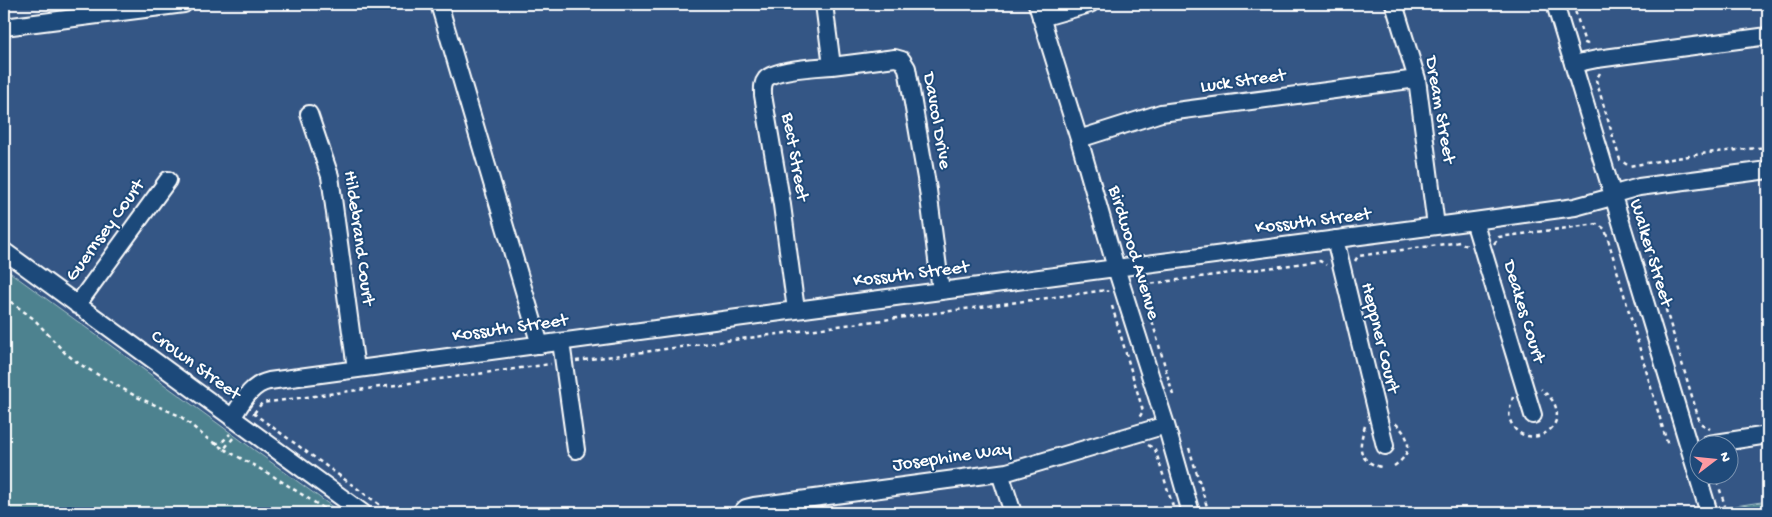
<svg xmlns="http://www.w3.org/2000/svg" width="1772" height="517" font-family="'Gochi Hand',sans-serif">
	<style>
		.green { fill: #4d828f; stroke: #a6c0c7 }
		.lines { fill: none; stroke-linecap: round; stroke-linejoin: round }
		.minor-casing { stroke: #fff; stroke-width: 20 }
		.path { stroke: #fff; stroke-width: 2.5; stroke-dasharray: 4 4; stroke-linecap: butt }
		.minor { stroke: #1f4a7a; stroke-width: 16 }
		.labels { text-anchor: middle; dominant-baseline: central; stroke-width: 4; stroke-linejoin: round; paint-order: stroke }
		.street-label { font-size: 19px; fill: #fff; stroke: #1f4a7a }
	</style>
	<rect width="100%" height="100%" fill="#345685"/>
	<filter id="ink" filterUnits="userSpaceOnUse"><feTurbulence type="fractalNoise" baseFrequency=".02" numOctaves="2"/><feDisplacementMap in="SourceGraphic" scale="10" xChannelSelector="R" yChannelSelector="G"/><feConvolveMatrix kernelMatrix="1 2 1 2 8 2 1 2 1" color-interpolation-filters="sRGB"/></filter>
	<g filter="url(#ink)">
		<path class="green" d="M4,268l337,245h-337z
			M1768,501v12h-39l-1,-6z"/>
		<g class="lines">
			<g class="minor-casing">
				<path id="minor" d="M439,4l101,341
					M824,4l8,62 63,-8 7,2 5,8 21,122 13,101
					M1037,4l42,135 37,129 50,157 25,88
					M1394,4l23,75 19,147
					M1555,4l154,509
					M1041,18l49,-14
					M4,27l180,-23
					M1573,64l24,-5 171,-23
					M309,114l21,62 26,193
					M1079,139l82,-26 256,-34
					M1611,195l28,-8 129,-17
					M1474,221l59,194
					M1335,239l50,207
					M4,251l359,262
					M77,305l91,-125
					M796,310l-14,-105 -19,-110c0,-6 -1,-11 3,-16 9,-10 52,-12 66,-13
					M561,342l15,108
					M232,418c10,-15 18,-33 37,-37l527,-71 678,-89 101,-14 37,-10
					M1709,444l59,-9
					M1000,473l13,40
					M741,513l5,-5 8,-2 253,-34 159,-47"/>
			</g>
			<path class="path" d="M1573,4l12,39 5,2
				M1600,73l-4,7 24,80 9,6 78,-13 61,-6
				M1638,201l3,26 59,196 10,6
				M1494,244l5,-7 98,-13 8,5 63,217
				M1355,261l3,-5 102,-14 7,4
				M4,297l30,22 31,34 16,12 56,32 43,19 29,24 15,9 10,-12
				M1112,306l31,105 -4,7
				M576,361l531,-71v2
				M1173,395l-29,-103 4,-8 172,-23 6,4
				M1513,397c-2,7 -5,16 -3,23 11,32 59,13 44,-17 -3,-6 -9,-10 -13,-14
				M253,413l138,100
				M254,413l8,-10 289,-39
				M1365,426c-6,19 -9,35 16,41
				M215,444l8,-3 7,-7
				M1148,445l7,4 20,64
				M1189,448l20,65
				M224,449l49,27 58,37
				M1394,466c20,-13 17,-29 1,-43
				M1715,474l10,32"/>
			<use href="#minor" class="minor"/>
		</g>
	</g>
	<g class="labels">
		<g class="street-label">
			<text transform="translate(1243 82) rotate(-8)">Luck Street</text>
			<text transform="translate(1439 110) rotate(80)">Dream Street</text>
			<text transform="translate(936 121) rotate(80)">Davcol Drive</text>
			<text transform="translate(794 157) rotate(80)">Bect Street</text>
			<text transform="translate(1313 222) rotate(-7)">Kossuth Street</text>
			<text transform="translate(106 231) rotate(-54)">Guernsey Court</text>
			<text transform="translate(358 238) rotate(82)">Hildebrand Court</text>
			<text transform="translate(1133 253) rotate(73)">Birdwood Avenue</text>
			<text transform="translate(1650 253) rotate(73)">Walker Street</text>
			<text transform="translate(911 275) rotate(-7)">Kossuth Street</text>
			<text transform="translate(1523 312) rotate(73)">Deakes Court</text>
			<text transform="translate(510 329) rotate(-8)">Kossuth Street</text>
			<text transform="translate(1379 338) rotate(76)">Heppner Court</text>
			<text transform="translate(195 366) rotate(36)">Crown Street</text>
			<text transform="translate(952 458) rotate(-8)">Josephine Way</text>
		</g>
	</g>
	<rect width="1772" height="517" fill="none" stroke="#1f4a7a" stroke-width="20"/>
	<rect x="10" y="10" width="1752" height="497" fill="none" stroke="#fff" stroke-width="2" filter="url(#ink)"/>
	<g transform="translate(1714 460) rotate(74)"><circle r="24" fill="#1f4a7a" stroke="#7992af"/>
	<path d="M0-4L9 19L0 12L-9 19Z" fill="#ff9aa2"/>
	<text y="-8" font-size="14" font-weight="bold" text-anchor="middle" fill="#ffffff">N</text>
	</g>
</svg>
